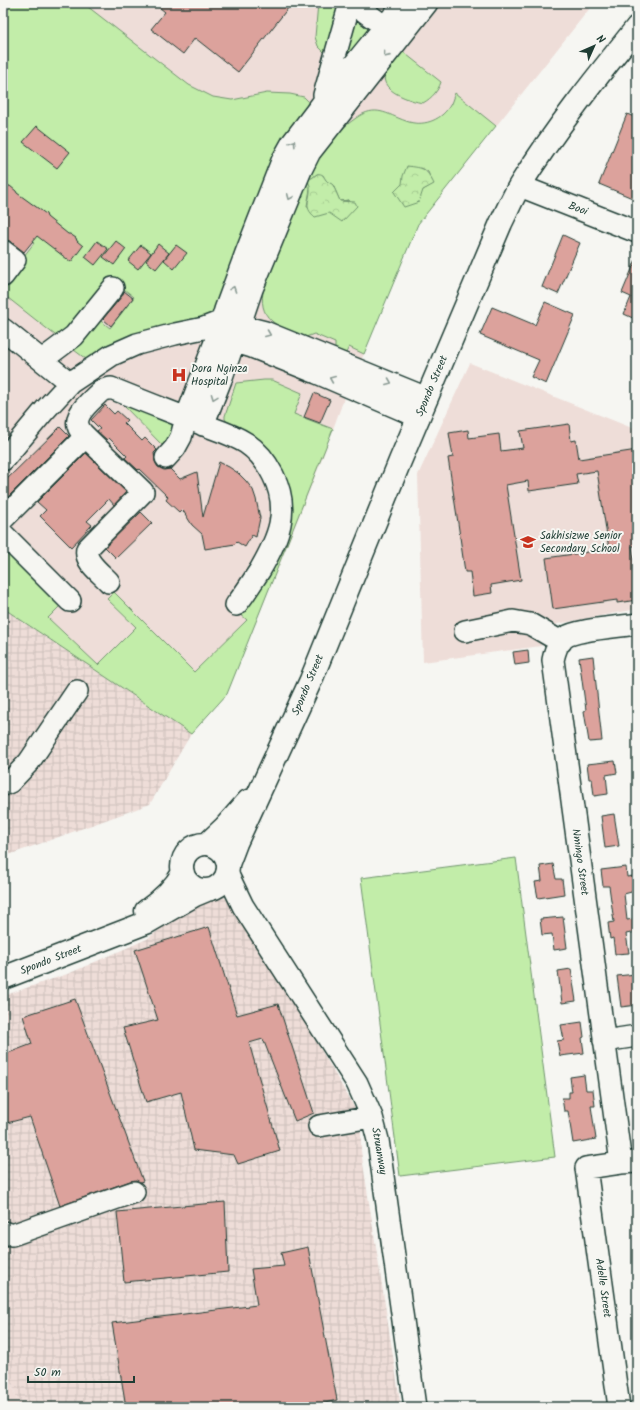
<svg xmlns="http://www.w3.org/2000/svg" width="640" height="1410" font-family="Kalam,sans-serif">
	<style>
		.built { fill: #eeddd8 }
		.industrial { fill: url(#industrial-grid) }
		.green { fill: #c2eda9; stroke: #70956e; fill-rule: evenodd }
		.forest { fill: url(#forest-crowns); stroke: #70956e }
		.building { fill: #dca29c; stroke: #1f3d34 }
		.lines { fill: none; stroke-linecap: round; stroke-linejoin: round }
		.minor-casing { stroke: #1f3d34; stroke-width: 24 }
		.major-casing { stroke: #1f3d34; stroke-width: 25 }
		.minor { stroke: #f6f6f2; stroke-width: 21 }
		.major { stroke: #f6f6f2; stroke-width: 22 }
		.oneway { stroke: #8a9a93 }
		.labels { text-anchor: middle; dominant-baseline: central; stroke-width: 4; stroke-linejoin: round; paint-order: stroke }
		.street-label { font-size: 11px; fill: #1f3d34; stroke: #f6f6f2 }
		.poi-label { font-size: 11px; fill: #1f3d34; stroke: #f6f6f2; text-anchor: start }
	</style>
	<defs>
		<pattern id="industrial-grid" width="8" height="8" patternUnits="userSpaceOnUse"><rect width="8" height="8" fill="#eeddd8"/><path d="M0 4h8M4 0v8" fill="none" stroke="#ccbfba"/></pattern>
		<pattern id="forest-crowns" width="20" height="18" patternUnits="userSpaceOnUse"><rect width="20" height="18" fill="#c2eda9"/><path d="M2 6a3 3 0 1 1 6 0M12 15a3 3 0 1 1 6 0" fill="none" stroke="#a6cc92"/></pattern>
	</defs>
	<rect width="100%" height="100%" fill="#f6f6f2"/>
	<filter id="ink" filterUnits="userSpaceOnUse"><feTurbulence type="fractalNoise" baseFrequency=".025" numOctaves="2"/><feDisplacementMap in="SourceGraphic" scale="8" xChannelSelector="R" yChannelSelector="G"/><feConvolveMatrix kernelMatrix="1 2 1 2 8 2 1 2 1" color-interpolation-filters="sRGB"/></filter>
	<g filter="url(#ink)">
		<path class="built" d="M3,3h591l-176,221 -54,130 -19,42 -23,63 -95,235 -36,40 -188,-126z
			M470,363l167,67v179l-80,15 -16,22 -118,16 -5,-187z
			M3,1354l16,53h-16z"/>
		<path class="industrial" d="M3,608l188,126 -41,70 -147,53z
			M213,889l26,19 122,211v32l40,256h-382l-16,-53v-358l67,-23 77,-34z"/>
		<path class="green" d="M3,3h80l106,82 24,12 19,3 35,-7 23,1 14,3 4,4 -1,4 -24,33 -10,16 -59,155 -4,8 -100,28 -24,14 -16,-12 27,-29 13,10 24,-31 -23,-18 -51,60 -57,-45v-11l31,-40 -31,-25z
			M318,3h21l-14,50 -7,-7 -3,-9z
			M355,20l15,9 -27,33z
			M402,51l39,31c-3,9 -9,16 -18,21 -12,-2 -44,-12 -38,-29 2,-9 12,-16 17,-23z
			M455,93l41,33 -78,98 -54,130 -15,-7 -3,6 -11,-4v-6l-21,-9 -8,3c-23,-9 -48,-14 -43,-45 9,-23 17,-45 26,-68 15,-39 30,-81 67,-106 20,-14 30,-4 50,3 16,6 34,0 43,-14 3,-4 4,-10 6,-14zM422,168l6,4 5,12 -10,6 -29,2zM317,174l6,1 3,6 7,4 7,16 9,-1 -42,6 5,-28z
			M264,380h8l30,13 -8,21 39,15 -106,265 -36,40 -188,-126v-63l60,58 -15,15 50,47 38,-38 -29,-28 7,-7 80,80 53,-52 -9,-8 50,-103 -63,-90v-3l11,-33z
			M125,404l46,18c4,10 -2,16 -9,23l-39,-40z
			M516,858l39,299 -155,19 -39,-298z"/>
		<path class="forest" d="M407,166c17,2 19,2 27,18l-11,6 -4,12 -15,5 -10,-15 8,-8 1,-8z
			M317,174c6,-1 6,2 9,6 1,2 5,3 7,5l7,16 15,1 2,4 -15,16 -13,-9 -14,4c-13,-11 -4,-16 -5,-30 0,-2 -2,-6 -3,-9h5z"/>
		<path class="building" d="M154,3h138l-54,69 -43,-34 -12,16 -32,-25 14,-17z
			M627,114l10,4v82l-38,-16z
			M37,126l33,26 -13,16 -34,-26z
			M3,186h7l6,5 1,2 29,21 1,3 21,17h2l6,4 1,3 6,5 -12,16 -34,-26 -13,16 -14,-11 -7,-2z
			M563,235l17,8 -22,51 -16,-7z
			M97,241l11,8 -13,16 -10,-8z
			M116,241l10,8 -12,16 -11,-8z
			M158,244l11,9 -13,16 -10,-8z
			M141,245l10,8 -13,16 -10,-8z
			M176,245l11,8 -13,16 -10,-9z
			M637,257v63l-13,-6 7,-17 -9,-4z
			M124,291l9,7 -22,28 -8,-7 19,-23z
			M545,302l30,13 -29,69 -15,-7 8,-17 -59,-25 12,-28 43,18z
			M314,393l16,7 -10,23 -16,-6z
			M105,405l9,9 3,-3 10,9 -3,3 18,18 3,-3 12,12 -3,3 1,8 3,6 6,3 6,-1 10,10 17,-7 6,45 16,-55 10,5 9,6 8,8 7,9 3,9 4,19 -4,19 -4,-2 -7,12 -8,-5 -2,2 -30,5 -3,-15 -10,-9 -10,-16 -3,3 -13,-12 2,-3 -29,-28 -1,1 -13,-12 2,-2 -18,-18 -2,2 -10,-9 3,-2 -9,-9z
			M569,424l2,17 5,-1 3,19 58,-9v96h-5l5,36v18l-20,3v-3l-64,9 -7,-51 63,-9 -12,-78 -21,3 2,10 -49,7 -1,-10 -22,4 15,95 -30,5 1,8 -19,3 -3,-24h-5l-7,-49 -10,-65 5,-1 -4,-24 19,-3 1,8 30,-4 2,17 22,-3 -3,-17z
			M60,427l9,9 -62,62 -4,-5v-10z
			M86,453l40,39 -12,13 -5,-6 -22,22 5,4 -21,22 -31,-31 6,-6 -9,-8z
			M141,512l11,11 -36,35 -11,-11z
			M528,650l1,13 -14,2 -2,-13z
			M593,656l9,85 -13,1 -5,-31 2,-1 -7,-52z
			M615,761l2,12 -11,2 2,19 -14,2 -2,-17h-3l-2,-15z
			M614,814l5,32 -14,2 -4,-32z
			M553,864l3,15h6l2,15 -26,4 -3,-16 7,-1 -2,-15z
			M626,867l1,10 6,-1 2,15 -11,3 3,26 7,-1 2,13 -10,2 3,19 -14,1 -2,-16 -3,1 -2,-16 6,-1 -5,-36h-6l-2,-16z
			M563,917l4,31 -13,2 -2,-16 -10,1 -2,-16z
			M209,927l28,88 41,-11 36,109 -19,8 -32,-82 -14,4 31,108 -42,13 -4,-9 -40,-5 -13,-58 -35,10 -23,-74 35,-8 -23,-70z
			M571,969l5,32 -14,2 -4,-32z
			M636,974l1,31 -16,2 -4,-31z
			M75,999l68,182 -3,1 -4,-2 -6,1 -70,25 -30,-89 -27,7v-69l29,-11 -9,-28z
			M582,1022l2,15 -2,1 2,15 -24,3 -3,-15 7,-1 -3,-15z
			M584,1075l2,15h7l2,16h-4l5,33 -23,4 -5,-32h-4l-2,-13h7v-6h3l-2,-15z
			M225,1202l3,70 -104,10 -7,-70z
			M308,1247l29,153 -28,7h-62v-2l-12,2h-109l-14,-84 145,-18 -6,-36 33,-3 -3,-13z"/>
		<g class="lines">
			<g class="minor-casing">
				<path id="minor" d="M353,3l43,32
					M324,95l26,-92
					M520,186l117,46
					M3,251l12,9 -12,16
					M3,329l67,54
					M222,338l30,9 65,26 102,44
					M42,360l32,-24 39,-48
					M203,425l19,-48 30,-88 49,-119 9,-18 117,-149
					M166,458l9,-10 6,-11 5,-19 31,-81 8,-27 21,-57 36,-92 10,-18 29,-38 83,-102
					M3,460l42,-50 25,-27 42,-28 25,-11 38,-10 29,-6 18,-7 43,11 162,66
					M3,519l82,-82
					M3,534l67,67
					M109,582c-8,-9 -25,-20 -22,-33l56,-57 -60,-58c-15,-16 5,-30 17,-42l3,-2 8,-2c29,12 58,23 88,35 15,6 33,11 47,20 12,8 21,20 27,32 18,35 5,64 -13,95 -8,12 -15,24 -24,35
					M465,631l48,-10 17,3 31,18
					M3,785l7,-3 19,-20 48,-71
					M227,873l16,33 114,177 15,34 6,23 37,267
					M604,1041l33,-5
					M319,1126l53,-9
					M621,1163l-68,-503c2,-9 4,-17 11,-22 12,-9 56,-11 73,-14
					M3,1232l9,3 122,-43
					M619,1407l-33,-239 35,-5 16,-1"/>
			</g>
			<g class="major-casing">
				<path id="major" d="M207,844l18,-17 23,-26
					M182 867a23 23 0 1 1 46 0a23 23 0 1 1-46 0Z
					M228,864l8,-21 75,-163 89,-219 101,-238c6,-12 12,-26 19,-38 35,-56 76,-107 117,-158
					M146,911c16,-11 28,-22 37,-38
					M3,978l145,-56 47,-27 12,-5"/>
			</g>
			<use href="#minor" class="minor"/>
			<use href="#major" class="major"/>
		</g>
		<defs><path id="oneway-chevron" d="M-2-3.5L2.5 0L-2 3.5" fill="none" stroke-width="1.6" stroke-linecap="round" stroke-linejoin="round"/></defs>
		<g class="oneway">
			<use href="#oneway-chevron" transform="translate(386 55) rotate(129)"/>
			<use href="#oneway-chevron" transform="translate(293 143) rotate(-57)"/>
			<use href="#oneway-chevron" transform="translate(290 197) rotate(112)"/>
			<use href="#oneway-chevron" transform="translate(233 289) rotate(-70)"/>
			<use href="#oneway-chevron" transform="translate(268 334) rotate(22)"/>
			<use href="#oneway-chevron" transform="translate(332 379) rotate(-157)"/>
			<use href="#oneway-chevron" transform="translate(389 382) rotate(22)"/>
			<use href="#oneway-chevron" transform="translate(214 397) rotate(111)"/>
		</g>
	</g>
	<defs>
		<g id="hospital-bare" transform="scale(1.2)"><path d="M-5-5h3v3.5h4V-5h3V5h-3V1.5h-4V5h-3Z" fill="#c8321e" stroke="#f6f6f2" stroke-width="2.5" paint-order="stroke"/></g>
		<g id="school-bare" transform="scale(1.2)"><path d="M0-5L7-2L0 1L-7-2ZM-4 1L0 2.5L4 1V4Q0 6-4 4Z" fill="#c8321e" stroke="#f6f6f2" stroke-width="2.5" paint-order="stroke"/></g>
	</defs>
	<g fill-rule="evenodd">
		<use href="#hospital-bare" x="179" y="375"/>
		<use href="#school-bare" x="528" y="542"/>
	</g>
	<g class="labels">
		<g class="street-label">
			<text transform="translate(578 209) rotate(21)">Booi</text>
			<text transform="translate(432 386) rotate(-67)">Spondo Street</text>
			<text transform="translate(308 685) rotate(-67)">Spondo Street</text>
			<text transform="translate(580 862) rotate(82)">Nmingo Street</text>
			<text transform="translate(51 960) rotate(-21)">Spondo Street</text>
			<text transform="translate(379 1151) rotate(80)">Struanway</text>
			<text transform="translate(603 1288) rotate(82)">Adelle Street</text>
		</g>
		<g class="poi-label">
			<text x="191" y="369">Dora Nginza<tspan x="191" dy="13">Hospital</tspan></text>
			<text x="540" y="536">Sakhisizwe Senior<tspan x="540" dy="13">Secondary School</tspan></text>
		</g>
	</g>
	<rect width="640" height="1410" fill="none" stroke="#f6f6f2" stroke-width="16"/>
	<rect x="8" y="8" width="624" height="1394" fill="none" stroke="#1f3d34" stroke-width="1.5" filter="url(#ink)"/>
	<g transform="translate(594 46) rotate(45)" stroke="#f6f6f2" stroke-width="3" paint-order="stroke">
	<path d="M0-3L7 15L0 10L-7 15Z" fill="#1f3d34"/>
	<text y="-6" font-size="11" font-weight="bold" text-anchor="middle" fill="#1f3d34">N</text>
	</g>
	<path d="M28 1376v6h106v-6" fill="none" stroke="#1f3d34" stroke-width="2"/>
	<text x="34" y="1376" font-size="12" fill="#1f3d34" stroke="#f6f6f2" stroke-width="3" paint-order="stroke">50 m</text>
</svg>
